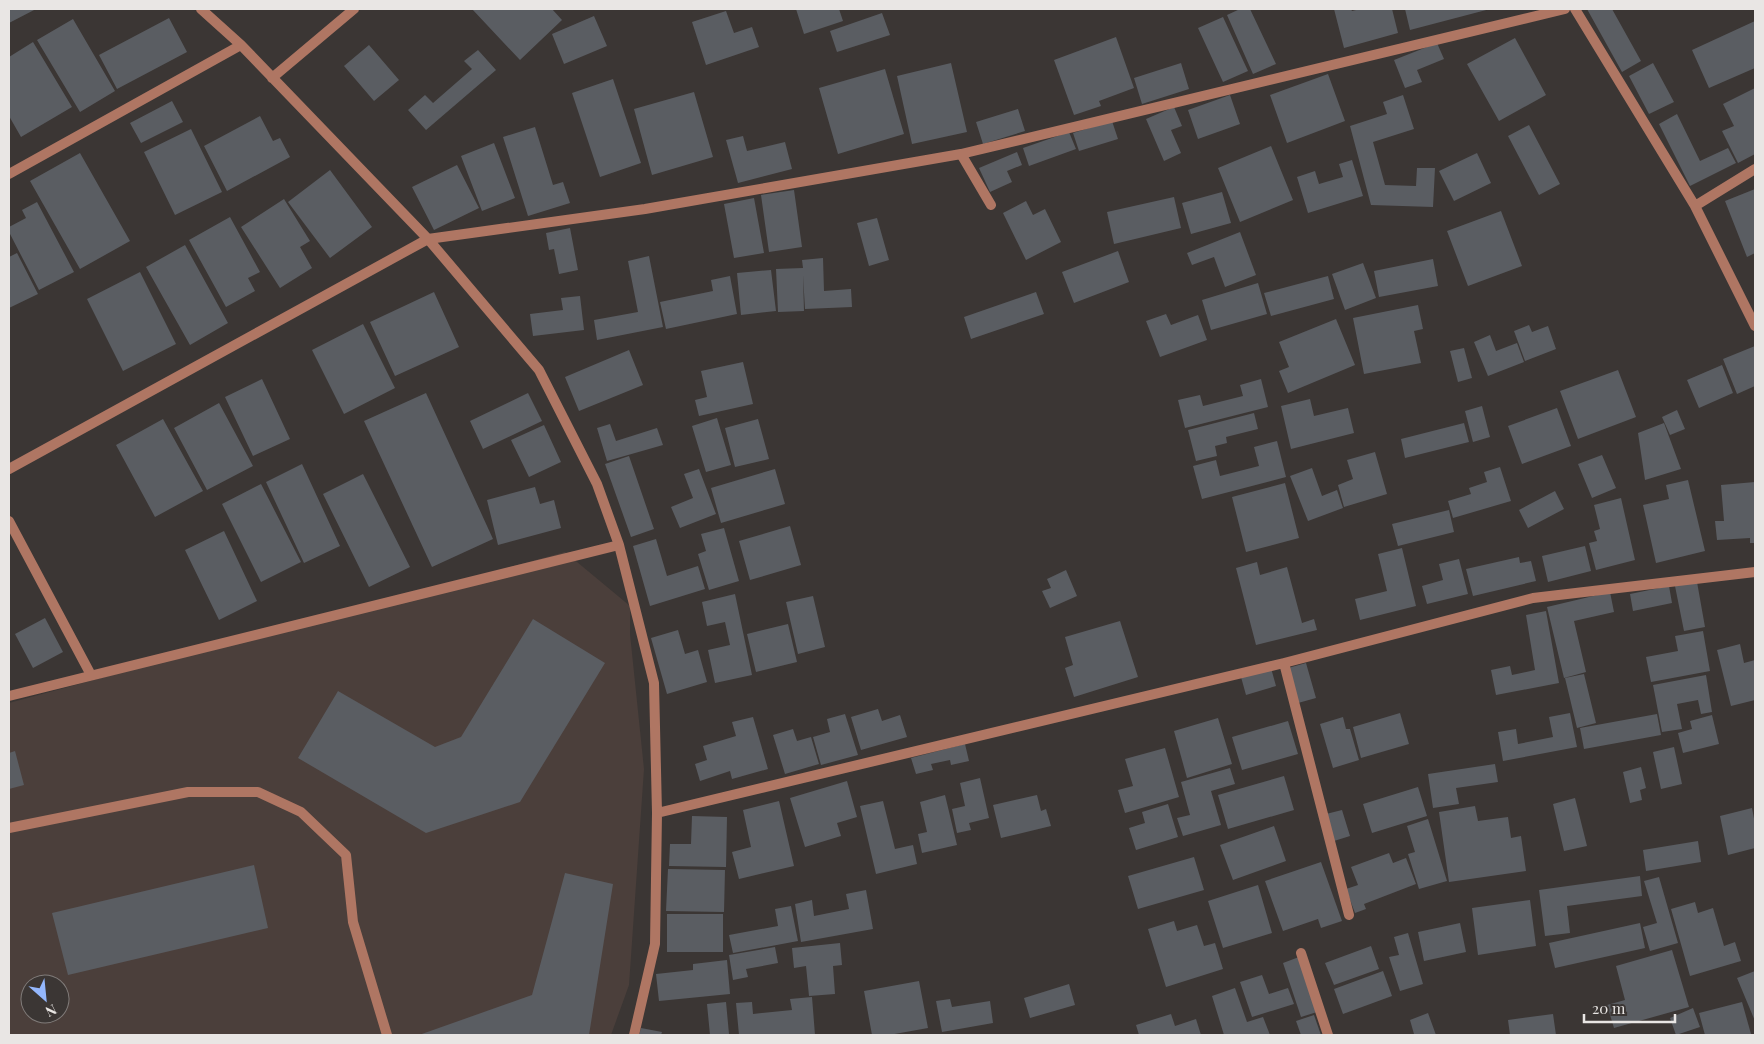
<svg xmlns="http://www.w3.org/2000/svg" width="1764" height="1044" font-family="'Playfair Display',serif">
	<style>
		.built { fill: #4b3f3b; fill-rule: evenodd }
		.building { fill: #5a5d62 }
		.lines { fill: none; stroke-linecap: round; stroke-linejoin: round }
		.lane { stroke: #af7663; stroke-width: 10 }
		.street { stroke: #af7663; stroke-width: 10 }
	</style>
	<rect width="100%" height="100%" fill="#3b3634"/>
	<path class="built" d="M565,552l65,54v28l14,135 -15,216 -18,50h-602v-332zM30,984h30v30h-30z"/>
	<path class="building" d="M9,9h27l-27,14z
		M472,9h80l10,11 -42,40z
		M796,9h43l4,12 -39,13z
		M1240,9h10l26,55 -23,10 -26,-59z
		M1334,9h17l1,2 8,-2h32l6,24 -54,15z
		M1405,9h85l-80,21z
		M1587,9h25l29,52 -19,11z
		M726,11l8,22 18,-6 7,20 -53,18 -14,-43z
		M882,13l8,22 -53,17 -7,-21z
		M594,16l13,30 -43,18 -12,-30z
		M1223,17l25,54 -25,11 -25,-54z
		M169,18l18,34 -70,37 -18,-34z
		M73,19l42,72 -35,21 -43,-72z
		M1755,21v47l-46,20 -17,-38z
		M1116,37l18,51 -35,13 2,5 -27,9 -20,-55z
		M1515,38l31,57 -47,26 -32,-57z
		M33,42l39,65 -51,30 -12,-21v-59z
		M1437,43l7,16 -27,11 5,12 -17,6 -11,-28z
		M369,45l30,35 -25,21 -30,-35z
		M478,50l18,20 -70,60 -18,-20 17,-15 8,8 39,-34 -8,-8z
		M951,63l16,69 -55,12 -15,-68z
		M1181,63l8,26 -47,15 -8,-26z
		M1653,63l21,39 -25,12 -20,-38z
		M885,69l19,65 -66,20 -19,-66z
		M1328,74l17,47 -58,22 -17,-48z
		M613,79l28,84 -41,14 -28,-84z
		M1755,88v66l-17,9 -16,-32 12,-5 -11,-22z
		M694,92l19,65 -61,18 -18,-66z
		M1230,95l10,29 -42,15 -10,-29z
		M1403,95l11,34 -41,13 12,43 31,1 1,-18h18l-2,39 -62,-2 -21,-79 37,-12 -4,-12z
		M172,101l11,21 -42,21 -11,-20z
		M1174,107l8,19 -11,4 10,23 -17,8 -18,-42z
		M1018,109l7,22 -42,13 -7,-22z
		M1677,114l23,47 28,-13 8,15 -46,23 -31,-62z
		M260,116l13,25 7,-3 10,19 -63,34 -23,-45z
		M1112,121l6,18 -39,12 -6,-18z
		M1529,125l31,59 -21,11 -31,-59z
		M535,127l18,58 10,-3 7,21 -42,13 -25,-79z
		M191,129l31,63 -47,23 -31,-63z
		M1069,132l7,17 -47,17 -6,-18z
		M743,136l4,15 38,-9 7,27 -54,14 -12,-43z
		M494,143l21,55 -33,13 -21,-55z
		M1271,146l22,54 -53,22 -22,-54z
		M1017,152l5,13 -15,6 5,11 -22,10 -11,-24z
		M80,153l50,88 -50,28 -50,-88z
		M1477,153l14,30 -37,18 -15,-30z
		M1352,160l11,36 -55,17 -11,-36 18,-6 4,13 24,-7 -4,-13z
		M457,165l22,43 -45,22 -22,-43z
		M330,170l42,57 -42,31 -42,-56z
		M1755,189v64l-8,4 -22,-56z
		M794,190l8,57 -33,5 -8,-57z
		M1222,192l9,31 -40,11 -9,-31z
		M1174,197l7,31 -67,16 -7,-32z
		M754,198l10,55 -30,5 -10,-54z
		M284,199l26,42 -10,6 12,21 -32,20 -39,-61z
		M1026,201l7,14 12,-6 16,33 -35,18 -23,-47z
		M37,202l37,70 -35,18 -30,-58v-5l17,-9 -4,-8z
		M1501,211l21,55 -54,20 -21,-55z
		M230,217l30,55 -12,6 7,13 -29,16 -37,-67z
		M877,218l12,42 -20,6 -12,-43z
		M570,228l8,42 -19,4 -5,-25 -5,1 -3,-17z
		M1240,232l16,43 -31,12 -11,-30 -22,8 -5,-12z
		M185,245l43,78 -38,22 -44,-78z
		M1118,251l11,31 -55,21 -12,-31z
		M17,253l21,41 -29,14v-51z
		M649,256l14,71 -66,13 -3,-20 44,-8 -10,-51z
		M823,258l1,33 27,-2 1,18 -47,2 -2,-34 1,36 -26,1 -2,-43 27,-1 -1,-8z
		M1433,259l5,27 -59,11 -5,-26z
		M1363,263l13,35 -31,12 -13,-36z
		M771,270l5,41 -35,4 -4,-42z
		M140,272l36,72 -53,27 -36,-72z
		M730,276l7,38 -71,15 -6,-27 53,-11 -2,-11z
		M1328,276l6,23 -63,17 -7,-23z
		M1258,283l9,31 -56,16 -9,-30z
		M434,292l25,55 -64,29 -25,-54z
		M1036,292l8,22 -73,25 -7,-22z
		M580,296l4,34 -51,6 -3,-22 33,-4 -2,-12z
		M1418,305l5,24 -9,2 7,32 -57,11 -11,-56z
		M1166,314l5,11 27,-10 9,25 -47,17 -14,-36z
		M1336,319l19,46 -67,28 -9,-22 10,-4 -10,-25z
		M363,324l32,64 -51,26 -32,-64z
		M1529,325l3,7 16,-6 8,23 -31,12 -11,-30z
		M1490,335l6,16 21,-8 7,19 -36,14 -14,-34z
		M1755,346v40l-18,8 -14,-35z
		M1464,348l8,30 -14,4 -8,-31z
		M629,350l14,35 -64,26 -14,-34z
		M743,362l10,42 -54,12 -4,-16 12,-3 -6,-26z
		M1722,365l11,28 -34,15 -12,-28z
		M1618,370l18,47 -58,22 -18,-48z
		M262,379l28,60 -37,17 -28,-59z
		M1261,379l7,28 -83,21 -7,-28 22,-5 3,11 40,-10 -3,-11z
		M426,393l67,146 -61,28 -68,-146z
		M528,393l14,28 -59,28 -13,-28z
		M1310,399l4,17 34,-8 6,25 -63,16 -10,-43z
		M219,403l34,63 -46,24 -33,-62z
		M1482,406l8,31 -17,5 -8,-31z
		M1557,408l14,38 -49,18 -14,-38z
		M1677,410l8,19 -15,6 -8,-18z
		M1254,413l4,16 -32,8 1,6 -12,3 2,10 -21,5 -8,-31z
		M717,418l14,47 -25,7 -14,-46z
		M163,419l40,72 -48,26 -39,-72z
		M758,419l11,40 -34,8 -10,-39z
		M1464,423l5,19 -64,16 -4,-19z
		M1664,423l17,46 -36,11 -7,-47z
		M610,424l6,17 41,-13 6,17 -56,16 -10,-33z
		M544,425l17,37 -32,15 -18,-37z
		M1277,441l9,36 -84,22 -9,-33 23,-6 4,16 39,-10 -5,-19z
		M1375,452l12,42 -43,13 -6,-22 15,-6 -6,-19z
		M1602,455l14,33 -24,10 -14,-34z
		M629,456l25,73 -23,8 -26,-73z
		M302,464l38,82 -36,17 -38,-81z
		M1500,467l11,34 -58,17 -5,-17 23,-7 -2,-6 18,-6 -3,-10z
		M1312,468l10,28 15,-6 6,18 -35,13 -18,-45z
		M699,469l17,45 -36,14 -9,-21 22,-9 -9,-24z
		M775,469l10,35 -64,19 -10,-35z
		M363,474l47,93 -41,20 -46,-93z
		M1688,480l17,71 -49,12 -13,-58 26,-6 -3,-14z
		M1755,482v61h-5v-5l-33,2 -2,-19h9l-3,-36z
		M1285,483l14,55 -53,14 -14,-55z
		M261,484l40,78 -40,20 -39,-78z
		M535,487l5,17 14,-4 7,28 -63,17 -11,-45z
		M1555,491l9,18 -36,19 -9,-18z
		M1621,498l14,62 -39,10 -7,-27 8,-2 -3,-10 6,-2 -6,-24z
		M1449,510l5,22 -56,14 -6,-22z
		M790,526l11,39 -51,15 -11,-39z
		M724,528l15,53 -30,9 -11,-36 8,-3 -5,-17z
		M224,531l33,70 -38,19 -34,-70z
		M656,539l11,37 31,-10 7,23 -55,17 -17,-60z
		M1585,546l6,25 -43,11 -6,-26z
		M1402,548l14,58 -56,14 -5,-21 32,-8 -9,-37z
		M1519,557l1,6 11,-2 5,20 -63,15 -7,-27z
		M1459,559l9,35 -41,10 -5,-18 21,-6 -4,-16z
		M1257,562l3,13 27,-8 15,56 12,-4 3,11 -61,15 -20,-77z
		M1066,570l11,26 -27,12 -8,-17 9,-3 -4,-9z
		M1697,582l8,45 -21,4 -9,-45z
		M1669,586l3,17 -39,8 -3,-17z
		M1610,592l4,20 -40,9 12,51 -22,6 -17,-71z
		M735,594l17,81 -37,8 -7,-33 22,-5 -5,-23 -18,4 -5,-24z
		M813,596l12,51 -27,7 -12,-52z
		M1546,611l13,72 -63,12 -5,-25 19,-4 2,9 23,-5 -9,-55z
		M45,618l18,34 -30,16 -18,-34z
		M533,619l72,44 -85,139 -94,31 -128,-75 40,-67 97,56 26,-10z
		M1120,621l18,56 -64,20 -9,-29 8,-3 -8,-28z
		M788,624l9,38 -41,10 -9,-38z
		M678,630l7,24 13,-4 9,32 -40,12 -16,-56z
		M1703,631l7,40 -59,11 -5,-25 32,-6 -3,-15z
		M1740,644l4,19 11,-3v40l-24,6 -14,-56z
		M1306,663l10,35 -18,5 -10,-35z
		M1271,668l5,18 -30,9 -5,-18z
		M1584,674l12,49 -19,5 -12,-50z
		M1706,675l6,37 -11,2 -3,-14 -21,4 5,25 -20,3 -9,-47z
		M878,709l4,12 18,-6 7,22 -46,13 -10,-33z
		M1400,713l9,31 -48,14 -8,-31z
		M1570,713l7,34 -74,14 -5,-29 18,-3 2,15 35,-7 -4,-20z
		M845,714l13,41 -37,10 -8,-28 17,-5 -3,-13z
		M1657,714l4,21 -77,14 -4,-21z
		M1712,715l7,29 -36,9 -5,-20 14,-4 -2,-8z
		M753,717l15,52 -36,10 -2,-8 -30,10 -5,-17 12,-4 -4,-14 33,-10 -4,-14z
		M1343,717l3,12h4l9,31 -26,8 -13,-44z
		M1218,718l14,46 -45,14 -13,-47z
		M1288,721l10,33 -56,16 -10,-33z
		M793,729l4,12 14,-4 8,27 -34,10 -12,-39z
		M965,744l4,17 -18,4 -1,-5 -19,4 2,6 -17,4 -5,-16z
		M1674,747l8,37 -21,5 -8,-37z
		M1165,748l14,49 -54,16 -7,-23 15,-4 -8,-27z
		M15,751l9,34 -15,4v-36z
		M1495,764l3,18 -42,6 3,16 -26,4 -5,-34z
		M1641,767l5,21 -6,2 2,10 -12,3 -7,-31z
		M1230,768l5,16 -24,7 10,34 -38,11 -6,-18 13,-3 -9,-33z
		M1284,776l10,34 -66,19 -10,-34z
		M980,778l9,40 -20,5 2,7 -14,3 -5,-24 13,-3 -5,-23z
		M847,781l10,36 -20,6 4,13 -36,11 -15,-49z
		M1418,787l9,29 -55,17 -9,-29z
		M945,795l12,50 -35,8 -4,-19 9,-2 -7,-30z
		M1037,795l4,16 5,-2 5,17 -50,12 -8,-33z
		M1575,798l12,48 -23,5 -11,-47z
		M779,801l15,65 -55,13 -7,-27 19,-5 -8,-37z
		M883,801l12,48 18,-4 4,19 -41,10 -16,-68z
		M1168,804l10,33 -42,13 -7,-22 16,-5 -3,-11z
		M1475,806l3,15 30,-4 3,21 10,-2 5,35 -77,11 -10,-70z
		M1752,808l3,16v24l-27,7 -8,-39z
		M1342,810l8,26 -16,5 -8,-27z
		M692,816l35,1 -1,50 -57,-1 1,-22h21z
		M1428,819l19,62 -28,8 -11,-35 7,-2 -8,-26z
		M1274,826l12,35 -53,19 -13,-35z
		M1698,841l3,21 -55,9 -3,-21z
		M1389,853l4,10 13,-5 10,26 -52,20 2,5 -11,4 -9,-24 12,-4 -7,-18z
		M1194,857l10,33 -66,19 -10,-33z
		M1321,862l21,59 -21,7 -3,-9 -35,12 -18,-50z
		M254,865l14,63 -200,47 -16,-62z
		M668,869l57,1 -1,42 -58,-1z
		M565,873l48,11 -24,151h-170l113,-40z
		M1640,876l2,20 -75,10 3,27 -25,3 -6,-46z
		M1659,877l19,66 -28,8 -7,-24 14,-4 -13,-42z
		M1258,885l14,48 -49,15 -15,-47z
		M866,890l7,39 -72,13 -6,-38 17,-4 2,16 35,-7 -3,-15z
		M1530,900l6,46 -58,9 -6,-47z
		M1695,902l3,11 15,-5 11,38 11,-4 6,19 -51,15 -19,-67z
		M791,906l7,35 -65,12 -4,-18 49,-9 -3,-17z
		M667,914h56v38h-56z
		M1174,921l3,10 20,-6 7,21 11,-3 8,26 -57,18 -18,-58z
		M1460,923l6,29 -42,9 -6,-29z
		M1640,923l5,25 -90,20 -6,-25z
		M1408,933l15,51 -23,7 -11,-34 10,-2 -5,-18z
		M840,943l2,22 -9,1 2,28 -26,2 -3,-30 -12,2 -2,-20z
		M1371,946l8,23 -45,16 -9,-22z
		M775,947l3,16 -32,6 2,8 -15,3 -4,-25z
		M1672,950l17,57 -75,21 -7,-23 18,-5 -9,-34z
		M1299,957l18,55 -16,5 -18,-54z
		M727,960l3,34 -71,7 -3,-27 37,-4v-6z
		M1383,971l9,25 -49,18 -9,-25z
		M1755,971v50l-18,-43z
		M1262,975l7,19 19,-6 6,16 -42,13 -12,-35z
		M919,981l9,47 -39,7h-17l-8,-44z
		M1069,984l6,21 -45,13 -6,-20z
		M1235,988l12,34 16,-5 7,18h-46l-12,-39z
		M812,997l3,38h-76l-3,-32 16,-1 1,12 39,-4 -2,-11z
		M950,999l2,8 38,-6 3,22 -51,9 -6,-31z
		M726,1002l3,32 -19,1 -3,-31z
		M1742,1002l9,32 -6,1h-40l-6,-22z
		M1693,1008l7,19 -24,8 -6,-17z
		M1428,1013l8,22h-25l3,-1 -4,-14z
		M1171,1014l4,12 21,-7 5,16h-62l-3,-10z
		M1553,1014l3,21h-46l-2,-15z
		M1314,1015l7,20h-20l-5,-14z
		M641,1028l21,4 -1,3h-22z"/>
	<g class="lines">
		<path class="lane" d="M9,521l82,154
			M9,828l179,-36h70l43,20 45,43 7,67 34,113"/>
		<path class="street" d="M201,9l40,36 187,194 111,131 58,114 22,61 35,138 3,130 -2,131 -21,91
			M1575,9l120,197 60,120
			M272,78l82,-69
			M961,154l30,51
			M9,174l232,-129
			M1695,206l60,-37
			M9,469l419,-230 217,-30 316,-55 604,-145
			M1284,663l65,252
			M9,696l610,-151
			M657,813l627,-150 249,-65 222,-26
			M1301,953l27,82"/>
	</g>
	<rect width="1764" height="1044" fill="none" stroke="#e9e6e4" stroke-width="20"/>
	<g transform="translate(45 999) rotate(153)"><circle r="24" fill="#3b3634" stroke="#817c7a"/>
	<path d="M0-4L9 19L0 12L-9 19Z" fill="#94b7fd"/>
	<text y="-8" font-size="14" font-weight="bold" text-anchor="middle" fill="#e9e6e4">N</text>
	</g>
	<path d="M1584 1014v8h91v-8" fill="none" stroke="#e9e6e4" stroke-width="2.5"/>
	<text x="1592" y="1014" font-size="15" fill="#e9e6e4" stroke="#3b3634" stroke-width="4" paint-order="stroke">20 m</text>
</svg>
